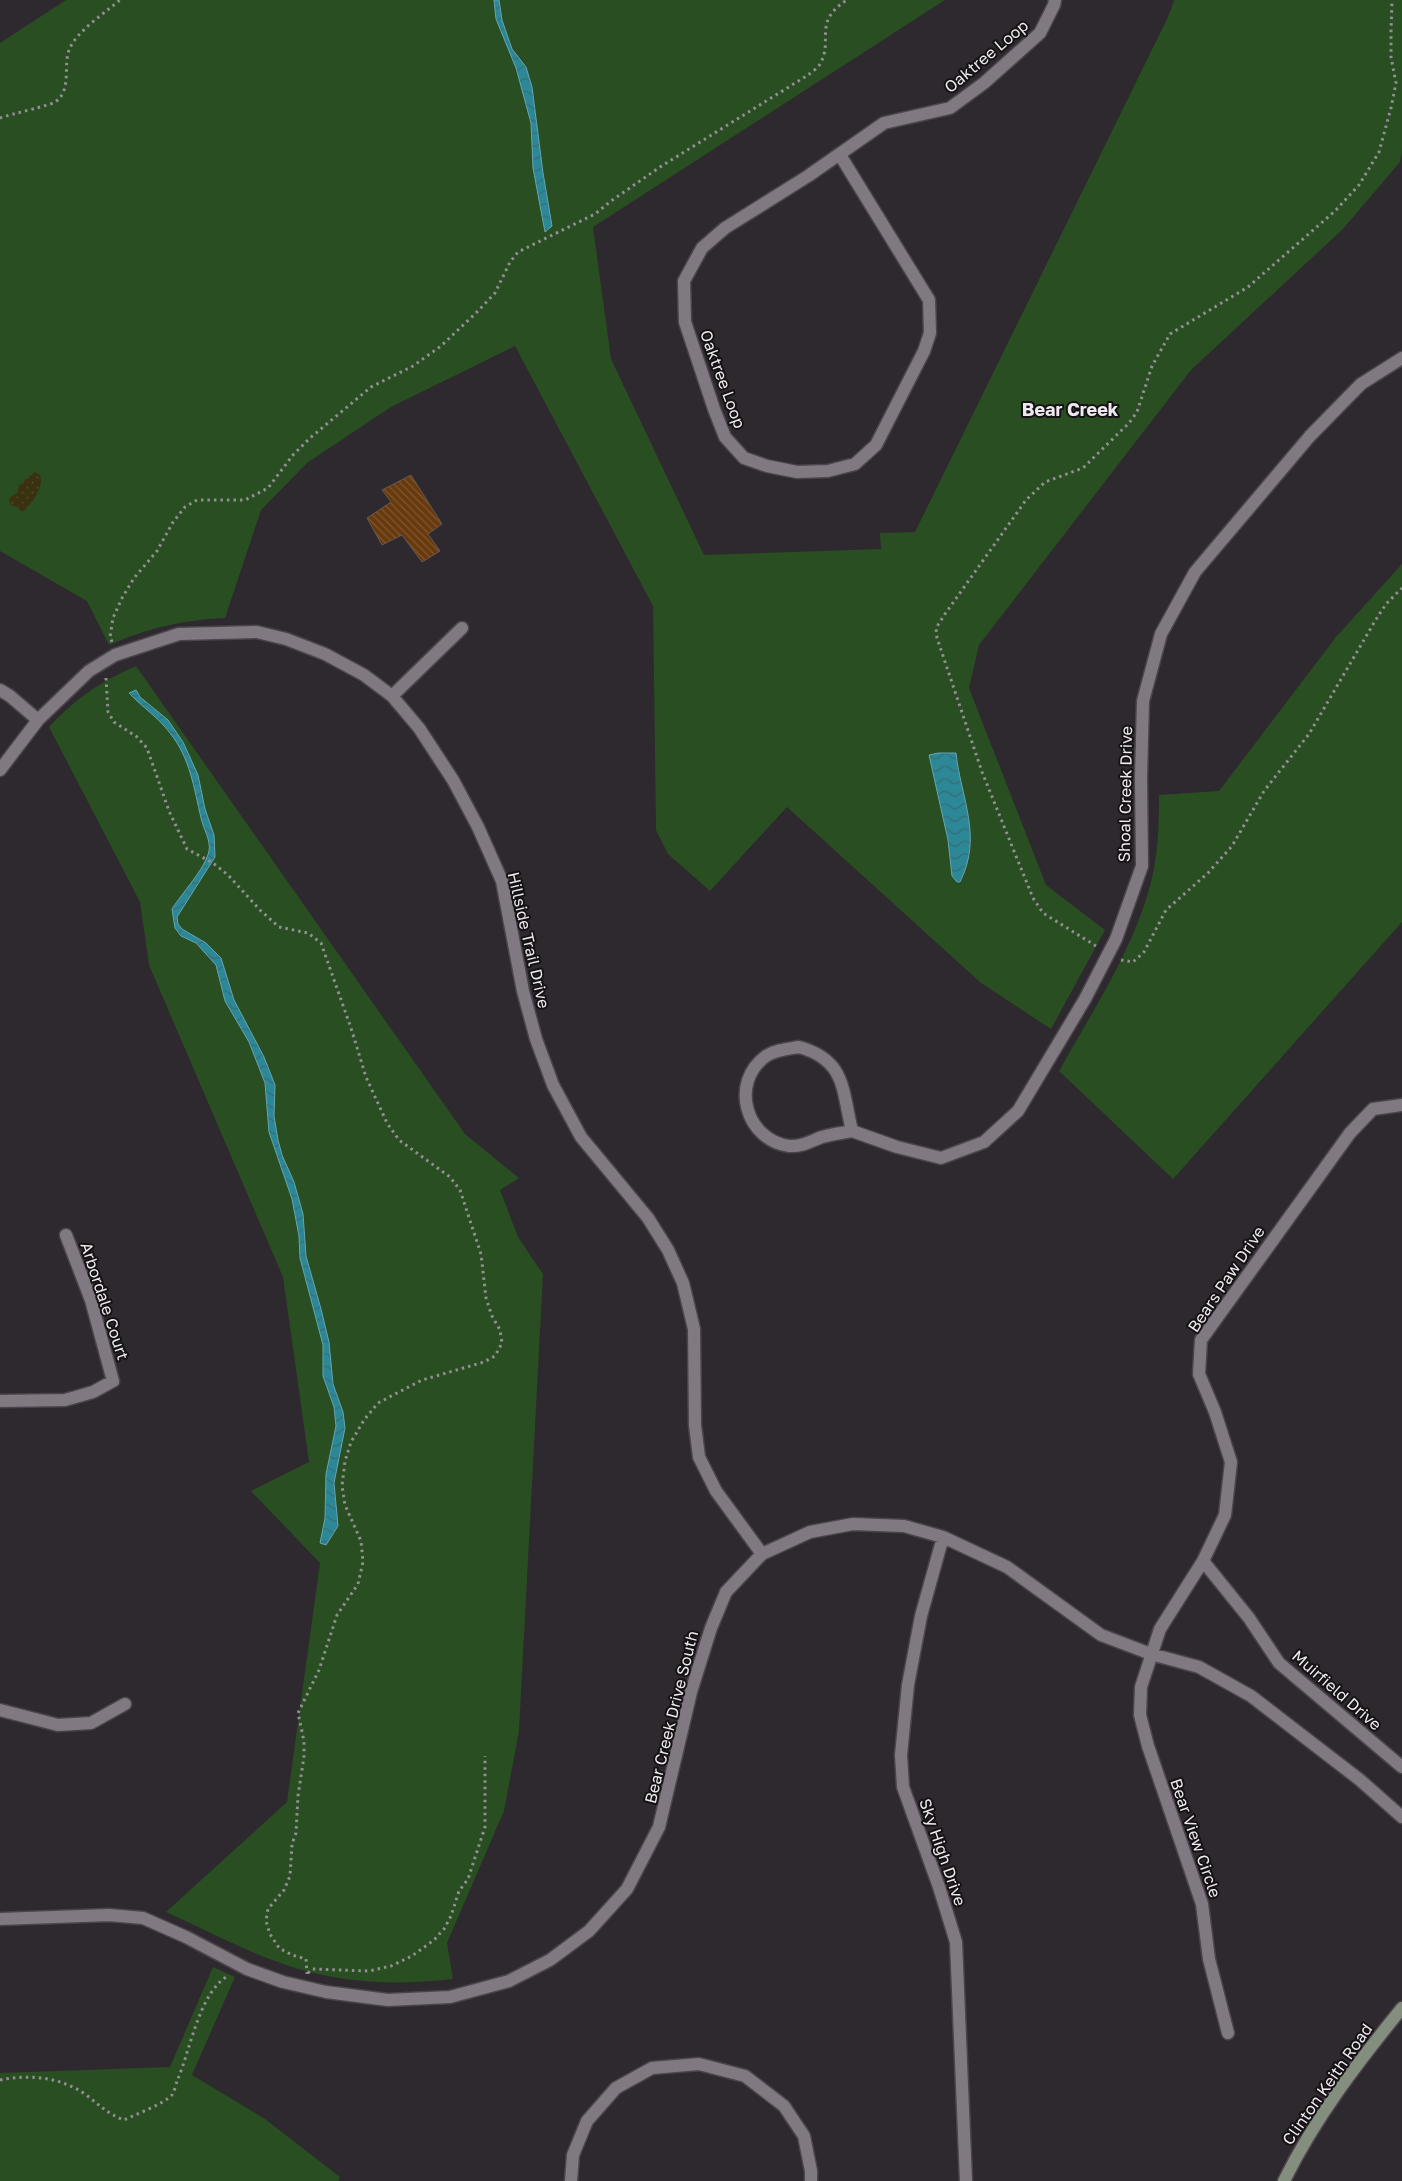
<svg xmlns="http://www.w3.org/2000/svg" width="1402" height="2181" font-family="'Golos Text',sans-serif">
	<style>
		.green { fill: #294e21 }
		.sand { fill: url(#sand-dots) }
		.water { fill: url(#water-waves); stroke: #66a4b1 }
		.building { fill: url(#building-back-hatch); stroke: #635a53 }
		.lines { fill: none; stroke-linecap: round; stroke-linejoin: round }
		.street-casing { stroke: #4b454b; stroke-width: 15 }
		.secondary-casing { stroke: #4b454b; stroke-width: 15 }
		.path { stroke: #938e94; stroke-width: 3; stroke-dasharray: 2.5 4; stroke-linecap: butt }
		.street { stroke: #817981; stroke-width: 12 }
		.secondary { stroke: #848e7f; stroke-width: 12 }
		.labels { text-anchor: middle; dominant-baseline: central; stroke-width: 4; stroke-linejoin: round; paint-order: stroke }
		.street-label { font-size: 16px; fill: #eee9ee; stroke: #151215 }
		.neighbourhood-label { font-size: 18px; font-weight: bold; fill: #eee9ee; stroke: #151215 }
	</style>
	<defs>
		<pattern id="sand-dots" width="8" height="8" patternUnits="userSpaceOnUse" patternTransform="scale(1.25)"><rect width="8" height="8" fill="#3a3111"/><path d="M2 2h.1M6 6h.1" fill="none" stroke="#4d4528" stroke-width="1.8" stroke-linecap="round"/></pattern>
		<pattern id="water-waves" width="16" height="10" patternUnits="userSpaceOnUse" patternTransform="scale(1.25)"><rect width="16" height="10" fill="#2c8797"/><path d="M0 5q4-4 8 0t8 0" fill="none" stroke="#376d77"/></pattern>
		<pattern id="building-back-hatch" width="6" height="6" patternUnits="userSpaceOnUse" patternTransform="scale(1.25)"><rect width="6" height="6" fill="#68390c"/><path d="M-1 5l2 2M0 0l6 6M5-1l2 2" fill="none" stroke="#7e5630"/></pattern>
	</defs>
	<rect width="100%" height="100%" fill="#2e282f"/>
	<path class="green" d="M66,0h879l-352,227 18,132 93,196 177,-6 -1,-16 35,-1 253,-515 6,-17h228v151l-2,11 -57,67 -152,141 -212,275 -10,43 77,197 59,45 -54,99 -70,-46 -194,-176 -77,84 -42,-37 -12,-24 -3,-224 -138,-260 -124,61 -84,56 -46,47 -36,108c-43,2 -76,10 -116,27l-22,-44 -87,-50v-508z
		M1402,564v358l-229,257 -114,-108c33,-59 73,-119 91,-185 8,-30 9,-61 9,-91l60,-4 117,-154z
		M136,666l329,468 54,44 -19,12 18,47 25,37 -24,457 -15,80 -57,132 6,36c-54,6 -106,5 -158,-11 -45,-14 -87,-37 -129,-56l121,-110 33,-239 -69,-72 58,-29 -26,-185 -134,-312 -9,-63 -91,-175c27,-29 51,-45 87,-61z
		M213,1967l22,10 -43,98 73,44 75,58 -2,4h-338v-108l170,-6z"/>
	<path class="sand" d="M35,472l5,3c5,12 -9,30 -18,37l-5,-5 -6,-2 -2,-4 2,-5 7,-3 -1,-6z"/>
	<path class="water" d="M494,0h5l3,20 10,29 14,18 6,20 11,86 9,53 -7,6 -12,-64 -2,-45 -15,-55 -20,-49z
		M136,690l4,7 28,23 15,22 15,33 7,34 9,26 1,22 -38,60 1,7 4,5 24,14 15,15 13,42 30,57 11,28 -1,31 4,24 4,15 12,27 9,32 3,42 15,53 8,33 4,42 10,28 2,16 -11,55 4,43 -12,19 -6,-2 5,-25 1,-44 10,-48 -2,-19 -11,-31v-31l-23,-87 -1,-22 -7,-37 -23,-67 -4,-49 -16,-41 -24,-41 -9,-36 -20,-22 -15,-7 -6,-8 -3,-19c10,-16 33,-40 37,-58 2,-11 -6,-23 -8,-33 -7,-30 -11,-60 -31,-85 -12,-16 -28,-26 -41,-40z
		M938,753h18c5,46 27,83 4,129h-3l-5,-6 -4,-36 -19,-85z"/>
	<path class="building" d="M411,475l31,49 -14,10 12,17 -18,11 -20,-27 -20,10 -15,-27 24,-16 -9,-12z"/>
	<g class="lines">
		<g class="street-casing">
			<path id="street" d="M840,155l89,145 1,33 -6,18 -48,94 -21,19 -27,7 -31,1 -30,-6 -23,-8 -19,-21 -11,-28 -29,-87 -1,-41 18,-33 23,-20 83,-52 76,-53 66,-15 34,-25 56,-50 14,-28 1,-5
				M0,690l10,6 28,24
				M392,696l70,-68
				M0,770l38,-50 51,-49 26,-16 64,-21 78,-2 29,7 39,15 39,21 28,21 27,32 34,52 25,47 24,54 21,110 13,48 17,46 28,52 67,81 20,32 15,33 11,46 1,96 4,32 17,34 46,63
				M799,1047c47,13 43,43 53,84 -9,2 -20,3 -30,6 -11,4 -20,10 -33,9 -43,-6 -60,-63 -23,-90 9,-6 21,-7 33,-9z
				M852,1131l45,16 44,11 43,-16 34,-31 67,-112 31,-60 26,-73 -1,-88 2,-77 18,-67 34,-62 115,-136 51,-52 41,-26
				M0,1401l65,-1 28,-8 20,-11 -22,-81 -25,-65
				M943,1537l-22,79 -13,69 -7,70 2,32 36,100 17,55 10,239
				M1203,1561l46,57 30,45 123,104
				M0,1710l58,15 33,-2 34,-19
				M0,1919l109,-4 34,3 43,19 61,32 36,13 43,10 62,8 62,-3 59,-16 41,-21 39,-29 38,-42 32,-62 32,-135 20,-64 15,-36 36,-38 48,-22 43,-8 51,2 39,11 64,30 94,68 50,19 48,13 52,29 109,84 42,37
				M1228,2033l-19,-74 -7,-55 -54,-158 -8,-31 1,-28 19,-58 43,-68 22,-46 6,-53 -16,-50 -16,-38 2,-34 149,-207 23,-24 29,-4
				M571,2181l2,-26 14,-34 29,-33 36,-20 47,-4 46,12 39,30 20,30 7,35v10"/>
		</g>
		<g class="secondary-casing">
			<path id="secondary" d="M1284,2181c31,-63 74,-119 118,-173"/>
		</g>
		<path class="path" d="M0,118c11,-4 48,-12 55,-16 18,-12 7,-38 15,-54 7,-17 36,-36 50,-48
			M112,642l-2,-5 3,-19 9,-20 12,-20 23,-27 16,-29 12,-15 12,-7h48l23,-12 25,-33 17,-17 61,-51 42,-21 28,-20 37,-35 17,-18 15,-31 8,-10 77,-38 16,-13 49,-34 148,-92c4,-3 10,-7 12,-11 14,-24 -8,-42 27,-64
			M106,678l2,34 6,10 23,15 10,11 22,63 18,38 26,14 15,12 32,35 19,17 29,6 13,10 30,85 15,49 21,46 12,17 51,37 10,13 21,64 5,44 6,18 8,14 2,13 -7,13 -11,6 -62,18 -44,23 -14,17 -13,22 -6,19 -3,25 3,19 16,36 2,21 -5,22 -21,31 -18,55 -21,43 6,28v15l-6,40 -2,37 -4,11 -2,32 -6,14 -16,19 -2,12 4,13 9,14 13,7 14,4 1,15
			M1096,946l-53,-33 -10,-15 -51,-126 -45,-134 -1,-10 9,-14 81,-114 19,-18 38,-14 46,-45 8,-11 15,-46 18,-32 78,-47 87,-76 24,-26 20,-33 12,-44 5,-25 -5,-26v-25l1,-32
			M1121,960l12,2 11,-10 22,-42 42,-37 24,-27 32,-55 45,-57 66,-113 11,-17 16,-16
			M308,1973l4,-4 57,2 22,-5 21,-10 22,-16 10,-11 7,-13 8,-25 9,-12 17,-52v-71
			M0,2080c29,-6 60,-3 85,14 13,10 23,20 39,26 12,-6 38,-15 48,-25 2,-3 4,-10 5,-14 13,-29 22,-89 51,-105"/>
		<use href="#street" class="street"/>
		<use href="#secondary" class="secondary"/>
	</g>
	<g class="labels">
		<g class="street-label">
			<text transform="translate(986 56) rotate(-40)">Oaktree Loop</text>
			<text transform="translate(723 379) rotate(70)">Oaktree Loop</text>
			<text transform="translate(1125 794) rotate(-89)">Shoal Creek Drive</text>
			<text transform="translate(529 940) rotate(77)">Hillside Trail Drive</text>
			<text transform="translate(1226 1279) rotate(-56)">Bears Paw Drive</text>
			<text transform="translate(105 1301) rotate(72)">Arbordale Court</text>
			<text transform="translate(1337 1690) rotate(41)">Muirfield Drive</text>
			<text transform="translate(671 1717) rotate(-76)">Bear Creek Drive South</text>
			<text transform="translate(1196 1838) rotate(71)">Bear View Circle</text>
			<text transform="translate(943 1852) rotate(71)">Sky High Drive</text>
			<text transform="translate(1327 2084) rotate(-55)">Clinton Keith Road</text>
		</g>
		<g class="neighbourhood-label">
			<text x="1070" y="409">Bear Creek</text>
		</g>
	</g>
</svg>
